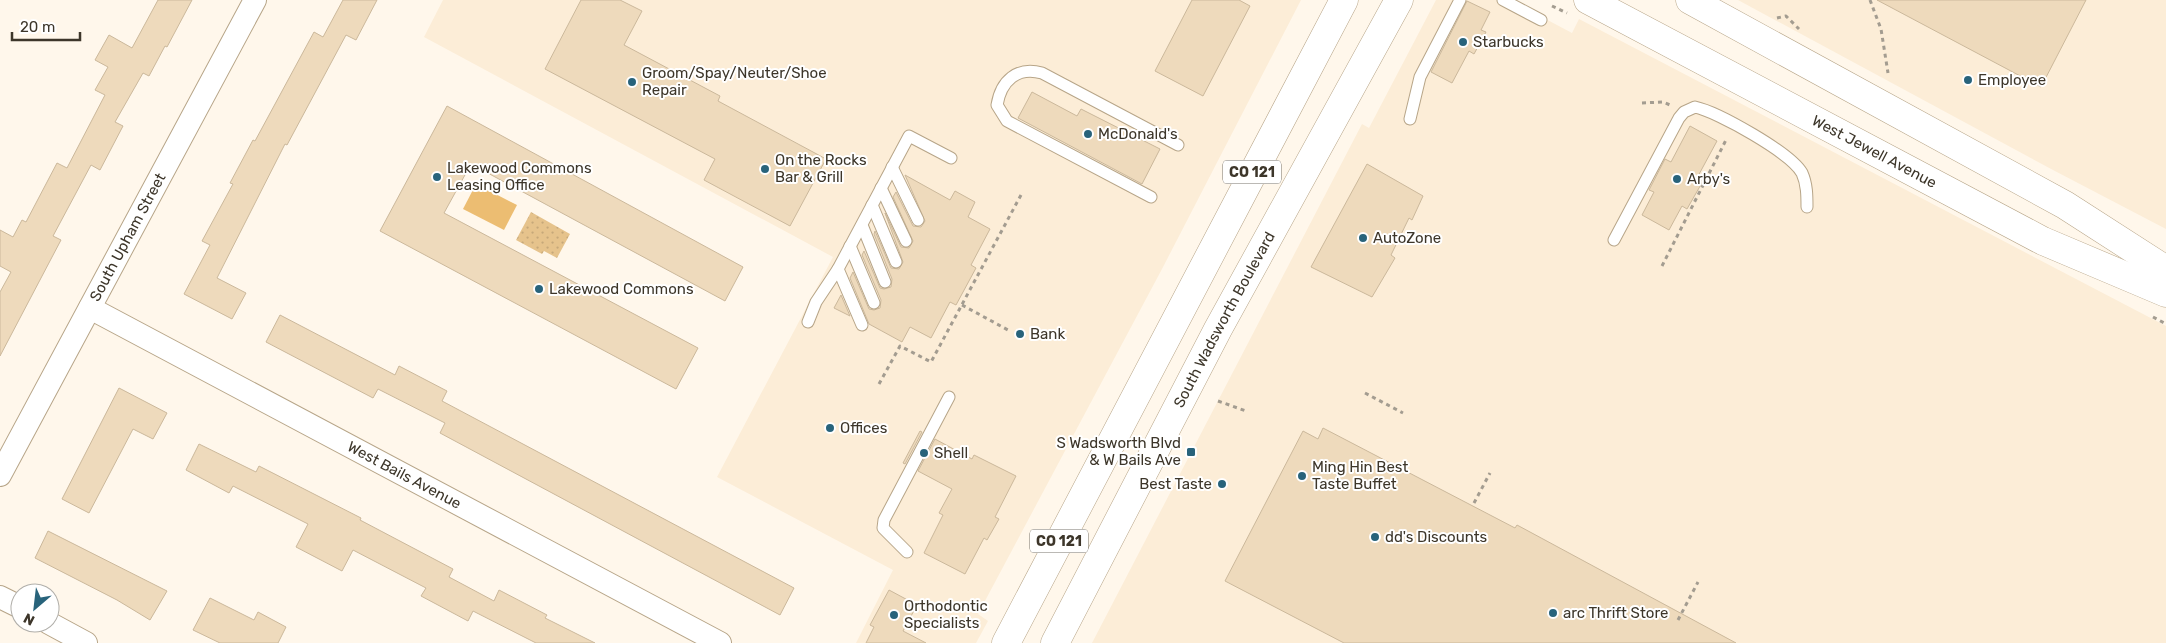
<svg xmlns="http://www.w3.org/2000/svg" width="2166" height="643" font-family="Rubik,sans-serif">
	<style>
		.built { fill: #fcedd7 }
		.park { fill: url(#park-dots) }
		.water { fill: #ecbd72 }
		.building { fill: #eedabc; stroke: #cbb89b }
		.lines { fill: none; stroke-linecap: round; stroke-linejoin: round }
		.lane-casing { stroke: #b7a588; stroke-width: 13 }
		.street-casing { stroke: #b7a588; stroke-width: 24 }
		.secondary-casing { stroke: #b7a588; stroke-width: 29 }
		.primary-casing { stroke: #b7a588; stroke-width: 29 }
		.path { stroke: #a39c90; stroke-width: 3; stroke-dasharray: 4 4; stroke-linecap: butt }
		.lane { stroke: #fff; stroke-width: 11 }
		.street { stroke: #fff; stroke-width: 22 }
		.secondary { stroke: #fff; stroke-width: 28 }
		.primary { stroke: #fff; stroke-width: 28 }
		.poi-dot { fill: #28637b; stroke: #fff; stroke-width: 2 }
		.labels { text-anchor: middle; stroke-width: 4; stroke-linejoin: round; paint-order: stroke }
		.shield { fill: #fff; stroke: #77726a; stroke-width: 1 }
		.shield-label { font-size: 14px; font-weight: bold; fill: #3d362a }
		.poi-label { font-size: 15px; fill: #3d362a; stroke: #fff; text-anchor: start }
		.street-label { font-size: 15px; fill: #3d362a; stroke: #fff }
	</style>
	<defs>
		<pattern id="park-dots" width="8" height="8" patternUnits="userSpaceOnUse" patternTransform="scale(1.25)"><rect width="8" height="8" fill="#e6c38c"/><path d="M2 2h.1M6 6h.1" fill="none" stroke="#c6a879" stroke-width="1.8" stroke-linecap="round"/></pattern>
	</defs>
	<rect width="100%" height="100%" fill="#fff7eb"/>
	<g class="built">
		<polygon points="443,0 1301,0 1162,269 978,614 988,621 976,643 856,643 893,570 717,477 833,257 424,37"/>
		<polygon points="1436,0 1510,0 1572,33 1579,19 2166,326 2166,643 1092,643 1362,124 1369,128"/>
		<polygon points="1738,0 2166,0 2166,229 2053,170"/>
	</g>
	<polygon class="park" points="531,212 570,234 557,258 544,251 542,254 516,240"/>
	<polygon class="water" points="476,184 517,205 504,230 463,209"/>
	<g class="building">
		<polygon points="158,0 192,0 167,47 165,46 149,76 143,73 115,122 123,126 100,170 91,165 53,236 61,240 0,356 0,292 11,272 0,266 0,230 13,237 22,220 26,222 57,163 67,168 105,95 95,90 108,67 95,60 109,35 132,48"/>
		<polygon points="343,0 377,0 356,40 346,35 287,145 285,144 217,278 246,293 232,319 184,294 210,245 202,241 233,184 230,183 253,140 255,141 314,32 323,37"/>
		<polygon points="581,0 620,0 642,11 624,45 720,96 718,101 826,159 790,226 704,180 715,159 545,69"/>
		<polygon points="1192,0 1239,0 1250,6 1203,96 1155,71"/>
		<polygon points="1877,0 2086,0 2041,87"/>
		<polygon points="1467,1 1490,12 1481,30 1486,32 1474,54 1469,51 1452,83 1431,72"/>
		<polygon points="1032,92 1077,116 1081,109 1160,149 1142,184 1018,118"/>
		<polygon points="447,106 743,267 725,301 471,164 444,213 698,348 676,389 380,231"/>
		<polygon points="1690,126 1717,141 1697,178 1703,181 1687,209 1682,206 1669,230 1642,215 1654,192 1649,190 1665,159 1671,162"/>
		<polygon points="1367,164 1423,196 1412,220 1409,218 1391,255 1395,258 1372,297 1311,267"/>
		<polygon points="905,175 950,200 955,191 975,202 968,217 990,229 971,265 976,268 956,305 950,302 931,338 910,327 902,342 869,324 850,278 853,272 869,309 874,310 880,308 881,300 862,255 864,251 880,288 884,289 891,287 892,279 874,234 875,231 891,268 899,269 903,262 885,213 901,247 909,248 913,241 893,197 896,192 913,226 921,227 925,221"/>
		<polygon points="841,295 850,316 834,308"/>
		<polygon points="280,315 395,375 399,366 447,391 442,401 794,588 780,615 440,433 445,423 378,389 373,398 266,342"/>
		<polygon points="119,388 167,413 153,439 133,429 89,513 62,499"/>
		<polygon points="1323,428 1515,528 1517,525 1736,643 1344,643 1225,581 1303,431 1318,439"/>
		<polygon points="920,431 922,432 905,464 903,463"/>
		<polygon points="935,439 972,459 974,455 1016,476 995,517 999,519 987,540 984,538 965,574 924,553 943,515 939,513 952,489 918,471"/>
		<polygon points="199,444 256,472 259,466 361,518 360,520 453,569 449,577 494,601 499,590 547,615 545,618 595,643 536,643 473,611 468,621 421,596 426,588 353,550 342,571 296,547 308,524 233,486 229,493 186,470"/>
		<polygon points="48,531 167,591 150,620 117,600 35,558"/>
		<polygon points="889,590 917,605 903,631 926,643 866,643 874,627 870,625"/>
		<polygon points="210,598 254,620 258,612 286,627 278,643 220,643 193,630"/>
	</g>
	<g class="lines">
		<g class="lane-casing">
			<g id="lane">
				<polyline points="1503,0 1541,20"/>
				<polyline points="1410,119 1420,77 1460,0"/>
				<polyline points="892,167 918,220"/>
				<polyline points="881,188 906,241"/>
				<path d="M 1151,197 L 1007,121 L 997,105 C 1001,81 1017,66 1042,73 L 1178,145"/>
				<polyline points="872,205 896,262"/>
				<polyline points="862,225 885,282"/>
				<path d="M 1614,240 L 1679,118 L 1684,112 L 1695,107 C 1718,112 1791,153 1802,173 C 1807,184 1807,196 1807,207"/>
				<polyline points="850,246 874,303"/>
				<polyline points="838,269 862,325"/>
				<polyline points="808,322 816,302 838,269 909,136 951,158"/>
				<polyline points="907,552 883,528 884,520 949,397"/>
			</g>
		</g>
		<g class="street-casing">
			<g id="street">
				<path id="s1" d="M 90,308 L 720,643"/>
				<path id="s2" d="M 0,475 L 255,0"/>
				<polyline points="0,597 20,607"/>
				<polyline points="49,623 86,643"/>
			</g>
		</g>
		<g class="secondary-casing">
			<g id="secondary">
				<path id="s3" d="M 1588,0 L 2043,241 L 2166,293"/>
				<polyline points="1690,0 2065,205 2166,270"/>
			</g>
		</g>
		<g class="primary-casing">
			<g id="primary">
				<polyline points="1006,643 1344,0"/>
				<path id="s4" d="M 1055,643 L 1218,329 L 1399,0"/>
			</g>
		</g>
		<g class="path">
			<polyline points="1870,0 1881,29 1888,73"/>
			<polyline points="1552,6 1567,13"/>
			<polyline points="1777,18 1786,16 1799,29"/>
			<polyline points="1642,103 1663,102 1670,105"/>
			<polyline points="1662,266 1727,138"/>
			<polyline points="962,305 1008,330"/>
			<polyline points="2153,317 2166,324"/>
			<polyline points="879,384 900,346 931,362 1021,195"/>
			<polyline points="1365,393 1403,413"/>
			<polyline points="1218,401 1246,411"/>
			<polyline points="1474,503 1490,473"/>
			<polyline points="1678,620 1698,582"/>
		</g>
		<use href="#lane" class="lane"/>
		<use href="#street" class="street"/>
		<use href="#secondary" class="secondary"/>
		<use href="#primary" class="primary"/>
	</g>
	<g class="poi-dot">
		<circle cx="1463" cy="42" r="5"/>
		<circle cx="1968" cy="80" r="5"/>
		<circle cx="632" cy="82" r="5"/>
		<circle cx="1088" cy="134" r="5"/>
		<circle cx="765" cy="169" r="5"/>
		<circle cx="437" cy="177" r="5"/>
		<circle cx="1677" cy="179" r="5"/>
		<circle cx="1363" cy="238" r="5"/>
		<circle cx="539" cy="289" r="5"/>
		<circle cx="1020" cy="334" r="5"/>
		<circle cx="830" cy="428" r="5"/>
		<rect x="1186" y="447" width="10" height="10" rx="2.5"/>
		<circle cx="924" cy="453" r="5"/>
		<circle cx="1302" cy="476" r="5"/>
		<circle cx="1222" cy="484" r="5"/>
		<circle cx="1375" cy="537" r="5"/>
		<circle cx="1553" cy="613" r="5"/>
		<circle cx="894" cy="615" r="5"/>
	</g>
	<g class="labels">
		<g class="shield">
			<rect x="1223" y="160.5" width="58" height="23" rx="4"/>
			<rect x="1030" y="529.5" width="58" height="23" rx="4"/>
		</g>
		<g class="shield-label">
			<text x="1252" y="177">CO 121</text>
			<text x="1059" y="546">CO 121</text>
		</g>
		<g class="poi-label">
			<text x="1473" y="47">Starbucks</text>
			<text x="642" y="78">Groom/Spay/Neuter/Shoe<tspan x="642" dy="17">Repair</tspan></text>
			<text x="1978" y="85">Employee</text>
			<text x="1098" y="139">McDonald's</text>
			<text x="775" y="165">On the Rocks<tspan x="775" dy="17">Bar &amp; Grill</tspan></text>
			<text x="447" y="173">Lakewood Commons<tspan x="447" dy="17">Leasing Office</tspan></text>
			<text x="1687" y="184">Arby's</text>
			<text x="1373" y="243">AutoZone</text>
			<text x="549" y="294">Lakewood Commons</text>
			<text x="1030" y="339">Bank</text>
			<text x="840" y="433">Offices</text>
			<text x="1181" y="448" text-anchor="end">S Wadsworth Blvd<tspan x="1181" dy="17">&amp; W Bails Ave</tspan></text>
			<text x="934" y="458">Shell</text>
			<text x="1312" y="472">Ming Hin Best<tspan x="1312" dy="17">Taste Buffet</tspan></text>
			<text x="1212" y="489" text-anchor="end">Best Taste</text>
			<text x="1385" y="542">dd's Discounts</text>
			<text x="904" y="611">Orthodontic<tspan x="904" dy="17">Specialists</tspan></text>
			<text x="1563" y="618">arc Thrift Store</text>
		</g>
		<g class="street-label">
			<text dy="5" stroke="none"><textPath href="#s3" startOffset="324">West Jewell Avenue</textPath></text>
			<text dy="5" stroke="none"><textPath href="#s2" startOffset="270">South Upham Street</textPath></text>
			<text dy="5" stroke="none"><textPath href="#s4" startOffset="365">South Wadsworth Boulevard</textPath></text>
			<text dy="5" stroke="none"><textPath href="#s1" startOffset="356">West Bails Avenue</textPath></text>
		</g>
	</g>
	<g transform="translate(35 608) rotate(208)"><circle r="24" fill="#ffffff" stroke="#b1afaa"/>
	<path d="M0-4L9 19L0 12L-9 19Z" fill="#28637b"/>
	<text y="-8" font-size="14" font-weight="bold" text-anchor="middle" fill="#3d362a">N</text>
	</g>
	<path d="M12 32v8h68v-8" fill="none" stroke="#3d362a" stroke-width="2.5"/>
	<text x="20" y="32" font-size="15" fill="#3d362a" stroke="#ffffff" stroke-width="4" paint-order="stroke">20 m</text>
</svg>
